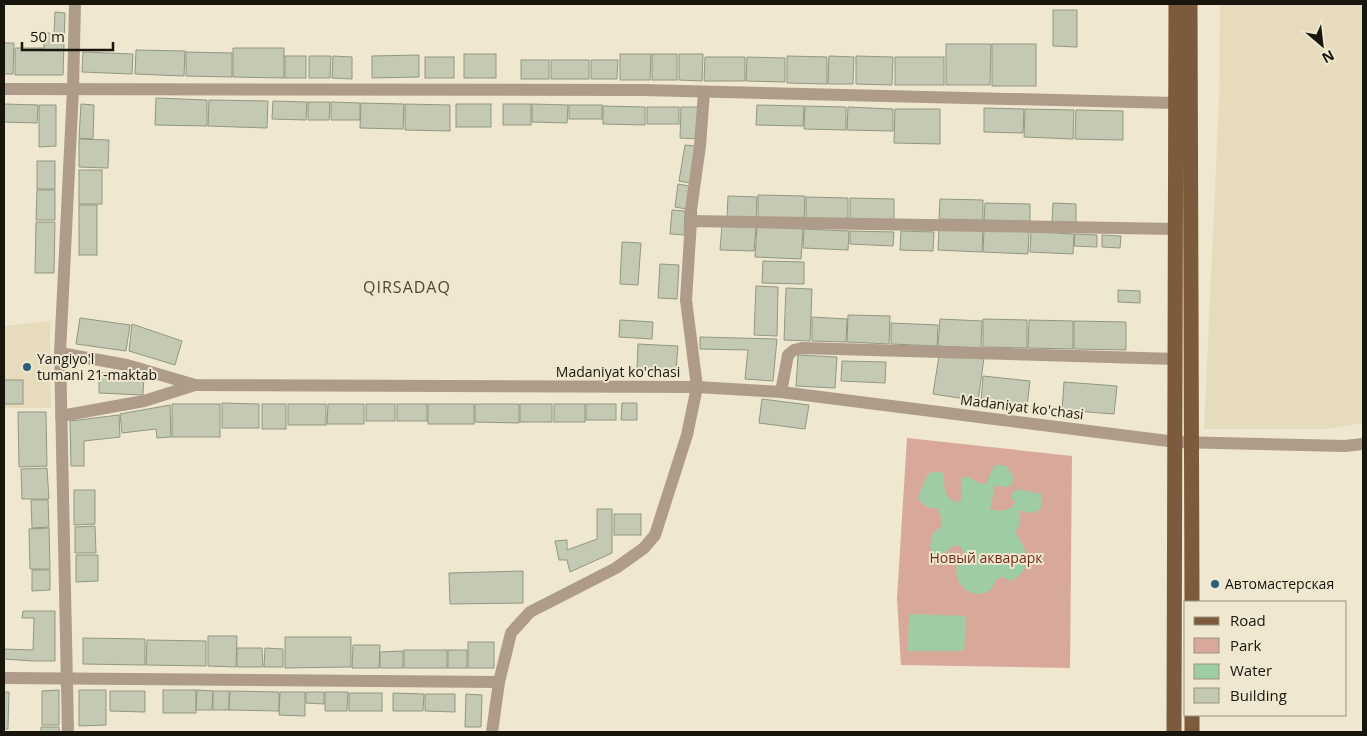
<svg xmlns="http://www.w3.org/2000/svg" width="1367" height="736" font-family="'Open Sans',sans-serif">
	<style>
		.built { fill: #e6dcbd }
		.green { fill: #d8a89b }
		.water { fill: #9ecca5 }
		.building { fill: #c3c9b2; stroke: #919781 }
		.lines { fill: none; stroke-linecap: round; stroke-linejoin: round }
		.minor { stroke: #ae9b8a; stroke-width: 12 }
		.major { stroke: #7c5b3d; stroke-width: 15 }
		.poi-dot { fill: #2a5e7a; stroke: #efe7cf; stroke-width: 2 }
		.labels { text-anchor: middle; stroke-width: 4; stroke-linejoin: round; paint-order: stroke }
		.poi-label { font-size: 14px; fill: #18150d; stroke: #efe7cf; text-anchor: start }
		.street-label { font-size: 14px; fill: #18150d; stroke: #efe7cf }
		.park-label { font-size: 14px; fill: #712b1b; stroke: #efe7cf }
		.quarter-label { font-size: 16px; letter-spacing: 1px; fill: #4f4834; stroke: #efe7cf }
	</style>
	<rect width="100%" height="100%" fill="#efe7cf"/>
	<g class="built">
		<polygon points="1220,4 1363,4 1363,423 1327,429 1204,429 1219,102"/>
		<polygon points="50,321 51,408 4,408 4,326"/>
	</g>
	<polygon class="green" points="907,438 1072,456 1070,668 901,665 897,599"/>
	<g class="water">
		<path d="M 998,465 L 1007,466 L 1014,478 L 1011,486 L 1004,487 L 995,485 L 990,509 L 1000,511 L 1013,507 L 1015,501 L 1012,499 C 1011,493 1014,492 1018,489 L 1042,494 L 1041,508 C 1032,515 1028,513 1018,510 C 1021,519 1021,525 1015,532 C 1027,550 1035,568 1011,581 L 1002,577 C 992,580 996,586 989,591 C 978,598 962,591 958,580 C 956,576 957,571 956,567 L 964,557 L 962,548 L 955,545 L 940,556 L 934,556 L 930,546 L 933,533 L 941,527 L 941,516 L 937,508 L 928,508 L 918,499 C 919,492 921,489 924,483 C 929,470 931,471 944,473 C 944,486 943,498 957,502 L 962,499 L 961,478 L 967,476 L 980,484 L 986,483 L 994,466 Z"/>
		<polygon points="909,614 966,616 964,651 908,651"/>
	</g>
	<g class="building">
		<polygon points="1053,10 1077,10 1077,47 1053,46"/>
		<polygon points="55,12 65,13 63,75 15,75 15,48 44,48 44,33 54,33"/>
		<polygon points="4,43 14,43 13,74 4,74"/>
		<polygon points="946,44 991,44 990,85 946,85"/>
		<rect x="992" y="44" width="44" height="42"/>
		<polygon points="233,48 284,48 284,78 233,77"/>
		<polygon points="136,50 185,51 184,76 135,74"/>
		<polygon points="83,52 133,54 132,74 82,72"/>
		<polygon points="186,52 232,53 232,77 186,76"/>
		<rect x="464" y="54" width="32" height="24"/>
		<polygon points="620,54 651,54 650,80 620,80"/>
		<rect x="652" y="54" width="25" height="26"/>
		<polygon points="679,54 703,54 702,81 679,80"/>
		<polygon points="419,55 419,77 372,78 372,56"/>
		<rect x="285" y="56" width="21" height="22"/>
		<polygon points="309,56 331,56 330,78 309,78"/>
		<polygon points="333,56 352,57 352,79 332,78"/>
		<polygon points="787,56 827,57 827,84 787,83"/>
		<polygon points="829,56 854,57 853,84 828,84"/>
		<polygon points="856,56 893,57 892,85 856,84"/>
		<rect x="425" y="57" width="29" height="21"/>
		<polygon points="705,57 745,57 745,81 704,81"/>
		<polygon points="747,57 785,58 785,82 746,81"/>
		<rect x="895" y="57" width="49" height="28"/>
		<rect x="521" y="60" width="28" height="19"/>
		<rect x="551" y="60" width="38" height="19"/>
		<polygon points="591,60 618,60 617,79 591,79"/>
		<polygon points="156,98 207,100 207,126 155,125"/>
		<polygon points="209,100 268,101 267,128 208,126"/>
		<polygon points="273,101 307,102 306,120 272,119"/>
		<polygon points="308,102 330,102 329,120 308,120"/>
		<polygon points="331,102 360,103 360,120 331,120"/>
		<polygon points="361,103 404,104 403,129 360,128"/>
		<polygon points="4,104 38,105 37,123 4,122"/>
		<polygon points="81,104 94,105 93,139 79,138"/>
		<polygon points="405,104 450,105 450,131 405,130"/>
		<rect x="456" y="104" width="35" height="23"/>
		<rect x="503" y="104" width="28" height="21"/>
		<polygon points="532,104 568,105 567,123 532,122"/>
		<polygon points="39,105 56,105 56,146 39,147"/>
		<rect x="569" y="105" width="33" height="14"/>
		<polygon points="757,105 804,106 803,126 756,125"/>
		<polygon points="603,106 645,107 645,125 603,124"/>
		<polygon points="805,106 846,107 846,130 804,129"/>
		<rect x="647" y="107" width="32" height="17"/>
		<polygon points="681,107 699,107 699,139 680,138"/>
		<polygon points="848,107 893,109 893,131 847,130"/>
		<polygon points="984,108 1024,109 1023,133 984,132"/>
		<polygon points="895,109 940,109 940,144 894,143"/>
		<polygon points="1025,109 1074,110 1073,139 1024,137"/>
		<polygon points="1076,110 1123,111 1123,140 1075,139"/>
		<polygon points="79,139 109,140 108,168 79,167"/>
		<polygon points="685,145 696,146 690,183 679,181"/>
		<rect x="37" y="161" width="18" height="28"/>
		<rect x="79" y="170" width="23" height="34"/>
		<polygon points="678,184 689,186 686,209 675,207"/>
		<polygon points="37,190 55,190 55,220 36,220"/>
		<polygon points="758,195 805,196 804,220 758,219"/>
		<polygon points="728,196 757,197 756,219 727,217"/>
		<polygon points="806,197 848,198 848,220 806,219"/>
		<polygon points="850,198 894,199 894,221 850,220"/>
		<polygon points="940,199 983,200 983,220 939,219"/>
		<polygon points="985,203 1030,204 1030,221 984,220"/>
		<polygon points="1053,203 1076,204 1076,222 1052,222"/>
		<rect x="79" y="205" width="18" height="50"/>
		<polygon points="672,210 685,211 684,235 670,234"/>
		<polygon points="36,222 55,222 54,273 35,273"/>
		<polygon points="722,225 756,227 754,251 720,250"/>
		<polygon points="757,227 803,229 801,259 755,257"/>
		<polygon points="939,228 983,230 982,252 938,250"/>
		<polygon points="804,229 849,231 848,250 803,248"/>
		<polygon points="984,230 1029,232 1028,254 983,252"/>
		<polygon points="850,231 894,232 893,246 850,244"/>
		<polygon points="901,231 934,232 933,251 900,250"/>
		<polygon points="1031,232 1074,234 1073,254 1030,252"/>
		<polygon points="1075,234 1097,235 1097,247 1074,246"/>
		<polygon points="1102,235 1121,236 1120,248 1102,247"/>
		<polygon points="622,242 641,243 638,285 620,284"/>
		<polygon points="763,261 804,262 804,284 762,283"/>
		<polygon points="660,264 679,265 677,299 658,298"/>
		<polygon points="756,286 778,287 777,336 754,335"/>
		<polygon points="786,288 812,289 810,341 784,340"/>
		<polygon points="1118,290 1140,291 1140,303 1118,302"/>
		<polygon points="848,315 890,316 889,344 847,342"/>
		<polygon points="812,317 847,319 846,342 812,341"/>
		<polygon points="80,318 130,325 126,351 76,344"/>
		<polygon points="940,319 982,321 981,348 938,346"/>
		<polygon points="983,319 1027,320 1027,348 983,347"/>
		<polygon points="620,320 653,322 652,339 619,337"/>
		<polygon points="1029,320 1073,321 1073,349 1028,348"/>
		<polygon points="1074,321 1126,322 1126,350 1074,349"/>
		<polygon points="891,323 938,325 937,346 891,344"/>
		<polygon points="132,324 182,341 175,365 129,351"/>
		<polygon points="700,337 777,339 773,381 745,379 748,350 700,349"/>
		<polygon points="638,344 678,346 676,371 637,369"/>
		<polygon points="798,355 837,357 835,388 796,386"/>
		<polygon points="939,356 984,358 978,401 933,394"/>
		<polygon points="842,361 886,362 885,383 841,381"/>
		<polygon points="99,373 144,374 143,395 99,393"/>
		<polygon points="983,376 1030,381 1027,406 981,402"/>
		<rect x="4" y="380" width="19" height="24"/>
		<polygon points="1064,382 1117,386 1114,414 1062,410"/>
		<polygon points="762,399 809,405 805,429 759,423"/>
		<polygon points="222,403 259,404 259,428 222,428"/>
		<polygon points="622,403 637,403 637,420 621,420"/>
		<rect x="172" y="404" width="48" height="33"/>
		<rect x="262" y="404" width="24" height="25"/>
		<rect x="288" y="404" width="38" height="21"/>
		<polygon points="328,404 364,404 364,424 327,424"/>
		<rect x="366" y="404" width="29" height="17"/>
		<rect x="397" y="404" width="30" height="17"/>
		<rect x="428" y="404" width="46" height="20"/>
		<polygon points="475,404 519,404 519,423 475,422"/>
		<rect x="520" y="404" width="32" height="18"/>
		<rect x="554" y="404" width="31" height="18"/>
		<rect x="586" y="404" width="30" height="16"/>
		<polygon points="170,405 171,437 157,438 156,429 122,433 120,414"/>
		<polygon points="18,412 46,412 47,466 19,467"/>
		<polygon points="119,415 120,437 84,441 84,466 71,466 70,421"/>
		<polygon points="47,468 49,499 22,499 21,469"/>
		<polygon points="74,490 95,490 95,524 74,525"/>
		<polygon points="31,500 48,500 49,527 32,528"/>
		<polygon points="597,509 612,509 612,553 570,572 567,560 559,560 555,541 567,540 567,550 597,539"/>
		<rect x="614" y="514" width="27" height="21"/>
		<polygon points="95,526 96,553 75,553 75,527"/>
		<polygon points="49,528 50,569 30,569 29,529"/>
		<polygon points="76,555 98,555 98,581 76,582"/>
		<polygon points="32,570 50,570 50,590 32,591"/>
		<polygon points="523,571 523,603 450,604 449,573"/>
		<polygon points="23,611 55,611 55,661 33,661 4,659 4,649 33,650 34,618 22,618"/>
		<polygon points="208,636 237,636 236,667 208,666"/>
		<polygon points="285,637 351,637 351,667 285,668"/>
		<polygon points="83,638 145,639 145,665 83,664"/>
		<polygon points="147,640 206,641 206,666 146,665"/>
		<rect x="468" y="642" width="26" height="26"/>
		<polygon points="353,645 380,645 379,668 352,668"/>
		<polygon points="237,648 262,648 263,667 237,667"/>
		<polygon points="265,648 283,649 283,667 264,667"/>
		<rect x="404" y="650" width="43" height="18"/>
		<rect x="448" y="650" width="19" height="18"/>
		<polygon points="403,651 403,668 380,668 380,652"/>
		<polygon points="59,690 59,725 42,725 42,691"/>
		<polygon points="79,690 106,690 106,725 79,726"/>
		<rect x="163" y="690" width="33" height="23"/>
		<polygon points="197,690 213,691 212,710 196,710"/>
		<polygon points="110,691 145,691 145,712 110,711"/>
		<rect x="213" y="691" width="16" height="19"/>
		<polygon points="230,691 279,692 279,711 229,710"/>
		<polygon points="4,692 9,692 8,729 4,729"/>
		<polygon points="280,692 305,692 305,716 279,715"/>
		<polygon points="306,692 324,692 324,704 306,703"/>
		<polygon points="325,692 348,692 347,711 325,711"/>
		<rect x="349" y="693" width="33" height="18"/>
		<polygon points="393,693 424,694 423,711 393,711"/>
		<polygon points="425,694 455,694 455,712 425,711"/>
		<polygon points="466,694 482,695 481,727 465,727"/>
		<rect x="41" y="727" width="18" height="5"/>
	</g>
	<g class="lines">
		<g class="minor">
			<polyline points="4,89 643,90 1175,103"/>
			<polyline points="691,221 691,210 700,146 704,92"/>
			<polyline points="60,353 127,365 195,385 697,387 781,392 1176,442 1345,446 1363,444"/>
			<polyline points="781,392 788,355 794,350 802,348 1175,359"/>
			<polyline points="61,416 144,401 195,385"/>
			<polyline points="4,678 499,682"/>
			<polyline points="68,732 60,353 73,89 75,4"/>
			<polyline points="492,732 499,682 511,633 530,612 616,568 644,548 655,535 687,435 697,387 686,300 691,221 1175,229"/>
		</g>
		<g class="major">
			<polyline points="1190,4 1192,602"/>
			<polyline points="1192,715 1192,732"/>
			<polyline points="1174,732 1176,4"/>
		</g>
	</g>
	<g class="poi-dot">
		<circle cx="27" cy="367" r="5"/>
		<circle cx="1215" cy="584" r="5"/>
	</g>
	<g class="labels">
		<g class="poi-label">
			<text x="37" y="364">Yangiyo'l<tspan x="37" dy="16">tumani 21-maktab</tspan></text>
			<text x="1225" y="589">Автомастерская</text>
		</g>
		<g class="street-label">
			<text x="618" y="377">Madaniyat ko'chasi</text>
			<text transform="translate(1022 407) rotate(7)" y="5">Madaniyat ko'chasi</text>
		</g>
		<g class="park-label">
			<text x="986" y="563">Новый акварарк</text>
		</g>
		<g class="quarter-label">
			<text x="407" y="293">QIRSADAQ</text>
		</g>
	</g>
	<rect width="1367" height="736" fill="none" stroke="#18150d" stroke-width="10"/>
	<rect x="1184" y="601" width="162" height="115" fill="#efe7cf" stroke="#999381"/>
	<rect x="1194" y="617" width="25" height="8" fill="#7c5b3d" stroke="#999381"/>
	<text x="1230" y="626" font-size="15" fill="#18150d">Road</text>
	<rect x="1194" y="638" width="25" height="15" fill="#d8a89b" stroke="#999381"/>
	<text x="1230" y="651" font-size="15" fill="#18150d">Park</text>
	<rect x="1194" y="664" width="25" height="15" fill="#9ecca5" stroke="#999381"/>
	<text x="1230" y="676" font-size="15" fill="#18150d">Water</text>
	<rect x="1194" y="688" width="25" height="15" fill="#c3c9b2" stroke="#999381"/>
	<text x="1230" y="701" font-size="15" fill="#18150d">Building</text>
	<g transform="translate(1322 45) rotate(152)" stroke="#efe7cf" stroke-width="4" paint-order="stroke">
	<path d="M0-4L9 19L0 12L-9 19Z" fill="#18150d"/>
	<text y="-8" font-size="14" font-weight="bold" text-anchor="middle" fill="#18150d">N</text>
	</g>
	<path d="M22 42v8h91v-8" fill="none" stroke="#18150d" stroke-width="2.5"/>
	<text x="30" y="42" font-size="15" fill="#18150d" stroke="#efe7cf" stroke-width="4" paint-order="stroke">50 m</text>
</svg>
